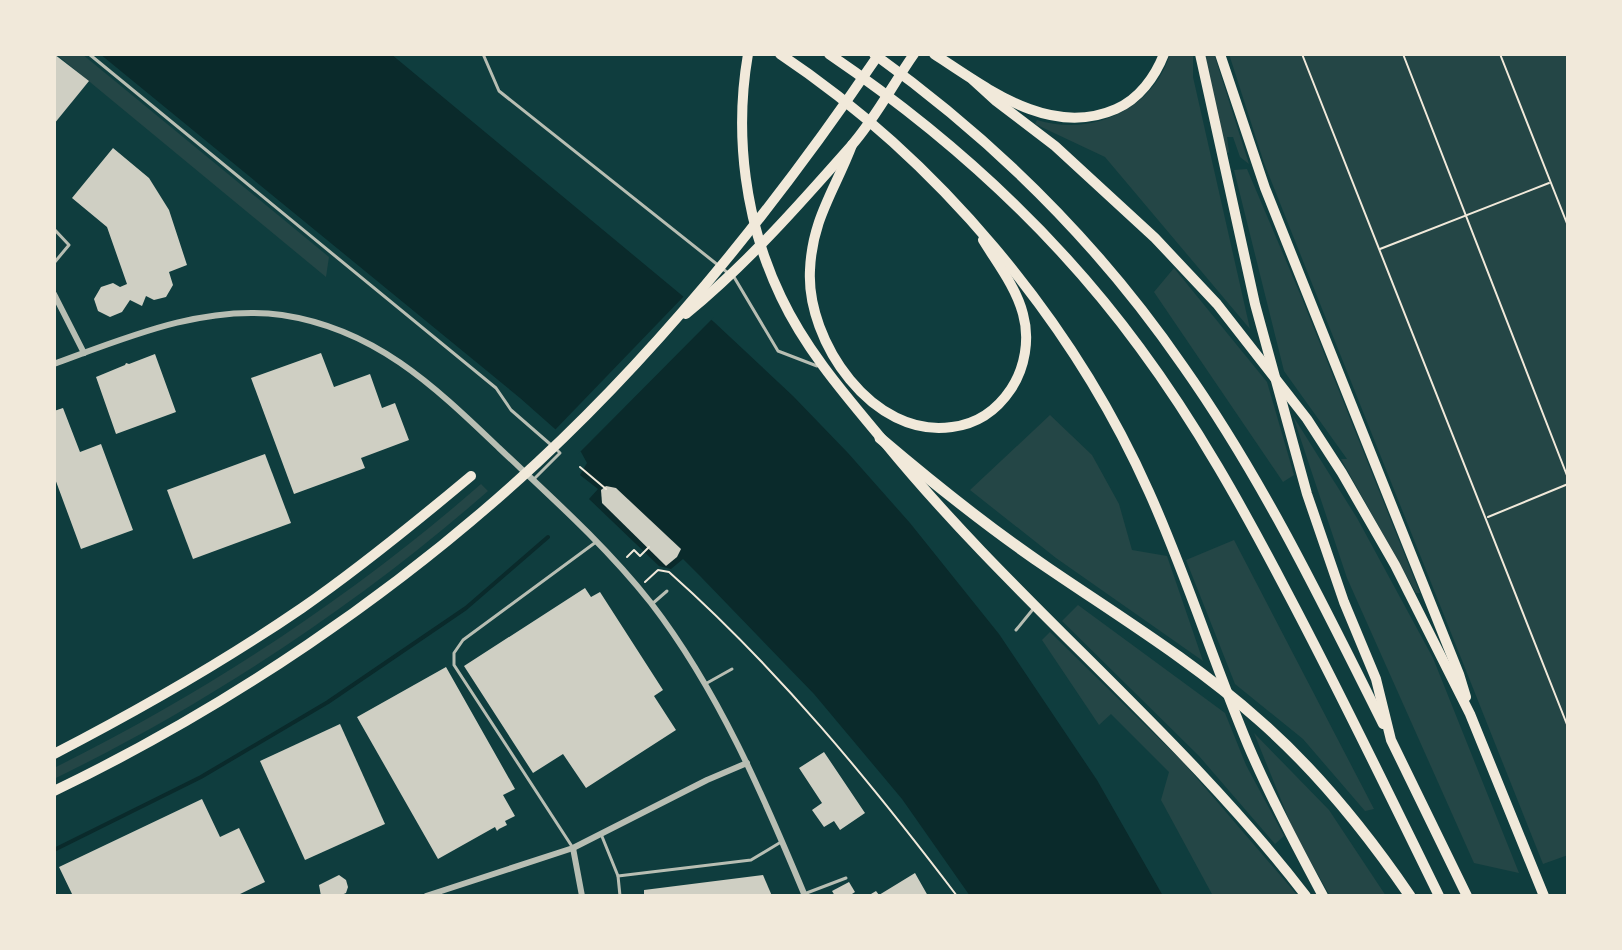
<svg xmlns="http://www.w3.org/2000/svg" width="1622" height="950" font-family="'Work Sans',sans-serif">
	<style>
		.green { fill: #244646 }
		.water { fill: #0a2a2b }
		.pier { fill: #0f3d3e }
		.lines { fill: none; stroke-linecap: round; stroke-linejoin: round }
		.stream { stroke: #0a2a2b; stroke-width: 4 }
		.building { fill: #cfcfc3 }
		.path { stroke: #f1e9da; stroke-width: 2 }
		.service { stroke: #b8beb3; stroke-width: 3 }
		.minor { stroke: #b8beb3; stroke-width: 6 }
		.trunk { stroke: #f1e9da; stroke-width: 10 }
		.motorway { stroke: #f1e9da; stroke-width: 11 }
	</style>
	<rect width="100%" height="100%" fill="#0f3d3e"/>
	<g class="green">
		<polygon points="56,54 82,54 329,257 326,277"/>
		<path d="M 1170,54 L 1193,54 L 1193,77 L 1250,329 L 1105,157 L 1035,124 L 1037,120 C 1091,137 1153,110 1170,54 Z"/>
		<polygon points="1205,54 1214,54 1249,164 1240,157 1233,137 1227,137 1229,152 1225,155"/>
		<polygon points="1229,54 1568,54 1568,855 1543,864 1264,163"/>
		<polygon points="1247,169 1301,296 1420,593 1416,593 1341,459 1347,459 1284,371 1234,170"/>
		<polygon points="1174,268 1267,382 1294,475 1283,482 1154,292"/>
		<polygon points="1050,415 1092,455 1119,504 1132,550 1167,556 1203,661 1056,558 970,490"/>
		<polygon points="1293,416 1357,518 1433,658 1519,873 1474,863 1347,578"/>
		<path d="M 481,484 L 488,491 C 358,605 209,703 54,779 L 54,768 C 207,692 352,597 481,484 Z"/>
		<polygon points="1234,540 1374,809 1365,811 1303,739 1235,684 1186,560"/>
		<polygon points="1078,605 1225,713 1246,765 1284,836 1275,844 1199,756 1062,621"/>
		<polygon points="1050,632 1183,762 1298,896 1213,896 1161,800 1169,772 1111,714 1099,725 1042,640"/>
		<polygon points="1254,733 1329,810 1386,896 1330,896 1294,832"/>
	</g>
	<polygon class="water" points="100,54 391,54 714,322 793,396 848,453 910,523 999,634 1097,780 1163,896 970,896 902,799 814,694 701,577 683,559 671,569 659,566 589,499 598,489 580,475 587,463 581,452 520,398"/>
	<polygon class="pier" points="687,293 714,317 578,454 553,432"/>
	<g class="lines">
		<polyline class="stream" points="54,850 201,777 328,702 466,608 548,537"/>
	</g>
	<g class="building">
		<polygon points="54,54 89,81 54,124"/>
		<polygon points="113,148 149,178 169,210 187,265 169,272 173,285 166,297 154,300 146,296 142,306 130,300 122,312 110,317 98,311 94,299 101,287 113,283 120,287 127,284 107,227 72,198"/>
		<polygon points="321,353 334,387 370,374 382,408 395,403 409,440 361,458 365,468 294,494 251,378"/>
		<polygon points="155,354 176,412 116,434 96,377 125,365 126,363 129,364"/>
		<polygon points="63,408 80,452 101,444 133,530 81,549 54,476 54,411"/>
		<polygon points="265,454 291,523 193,559 167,490"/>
		<polygon points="606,486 616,488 681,549 677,557 666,566 602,503 601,490"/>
		<polygon points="585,588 591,597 600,592 663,690 654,696 676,730 586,788 563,754 533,773 464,666"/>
		<polygon points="446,667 515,789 503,795 515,816 505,821 507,825 499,829 497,831 495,827 438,859 357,717"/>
		<polygon points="340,724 385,824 305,860 260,761"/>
		<polygon points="824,752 865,813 840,830 834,821 824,827 812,810 822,803 799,768"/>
		<polygon points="202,799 220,837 239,828 265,882 236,896 73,896 59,867"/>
		<polygon points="915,873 928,896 873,896 871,894 876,891 879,895"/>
		<polygon points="339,875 346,880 348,887 346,893 339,896 321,896 319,885"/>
		<polygon points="763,875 772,896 644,896 644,890"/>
		<polygon points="849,882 855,892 849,896 835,896 832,891"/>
	</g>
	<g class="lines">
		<g class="path">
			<polyline points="1302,54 1568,727"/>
			<polyline points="1403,54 1568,478"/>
			<polyline points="1500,54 1568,226"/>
			<polyline points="1380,249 1549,183"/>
			<polyline points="580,467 606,489"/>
			<polyline points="1488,517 1568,484"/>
			<polyline points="627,557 634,550 640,556 649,547"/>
			<path d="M 645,582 L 658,570 L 669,572 C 778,669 869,780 957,896"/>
		</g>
		<g class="service">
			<polyline points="89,54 496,388 511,410 550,444"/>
			<polyline points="483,54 499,91 728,273"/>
			<polyline points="54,229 69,245 54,263"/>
			<polyline points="734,277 778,351 817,366"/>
			<polyline points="533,480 560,453 556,449"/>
			<polyline points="652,604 667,591"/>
			<polyline points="1016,630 1034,608"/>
			<polyline points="707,683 732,669"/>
			<polyline points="601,834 618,876 751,860 781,842"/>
			<polyline points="573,848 454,665 454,653 463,640 596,542"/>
			<polyline points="618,876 620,896"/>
			<polyline points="804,894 846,878"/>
		</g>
		<g class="minor">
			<polyline points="54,294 84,353"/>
			<path d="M 54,364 C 125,338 204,304 282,315 C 375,329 433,385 499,448 C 551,497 606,546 651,603 C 718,690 763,795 805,896"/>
			<polyline points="573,848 582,896"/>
			<polyline points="426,896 573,848 707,780 747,763"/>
		</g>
		<g class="trunk">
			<path d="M 748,54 C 734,135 745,222 781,297 C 807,352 847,397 886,444 C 1016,603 1180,732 1306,896"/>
			<path d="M 780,54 C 937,159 1072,319 1149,492 C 1186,574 1213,661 1248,745 C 1270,797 1296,846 1323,896"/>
			<path d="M 829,54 C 948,135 1055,232 1140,348 C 1197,425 1243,508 1287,592 C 1340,692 1389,794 1439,896"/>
			<path d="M 874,54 C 994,140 1099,244 1183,366 C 1262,478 1322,602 1383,724"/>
			<path d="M 934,54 C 988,89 1050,138 1116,109 C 1139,99 1155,77 1164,54"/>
			<polyline points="1200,54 1255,304 1307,494 1344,602 1376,679 1391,740 1467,896"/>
			<polyline points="1220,54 1265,188 1459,674 1466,697"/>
			<polyline points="973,80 996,101 1055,146 1155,238 1217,304 1307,419 1342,473 1395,565 1470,714 1544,896"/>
			<path d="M 852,145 C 835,190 812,219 810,270 C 806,341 873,439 952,427 C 977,424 997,410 1011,389 C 1025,368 1030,339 1023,314 C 1016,287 997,263 983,240"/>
			<path d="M 686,314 C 747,264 799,205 851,146 C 875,119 893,84 914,54"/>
			<path d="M 54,754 C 139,710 223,662 302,608 C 361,567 416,522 471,476"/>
			<path d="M 54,791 C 227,708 397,593 538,462 C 668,341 780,200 879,54"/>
		</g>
		<path class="motorway" d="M 880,438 C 934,484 989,528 1048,568 C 1120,617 1195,663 1260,721 C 1317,771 1367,833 1410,896"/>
	</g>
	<rect width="1622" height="950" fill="none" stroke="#f1e9da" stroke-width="112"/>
</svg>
